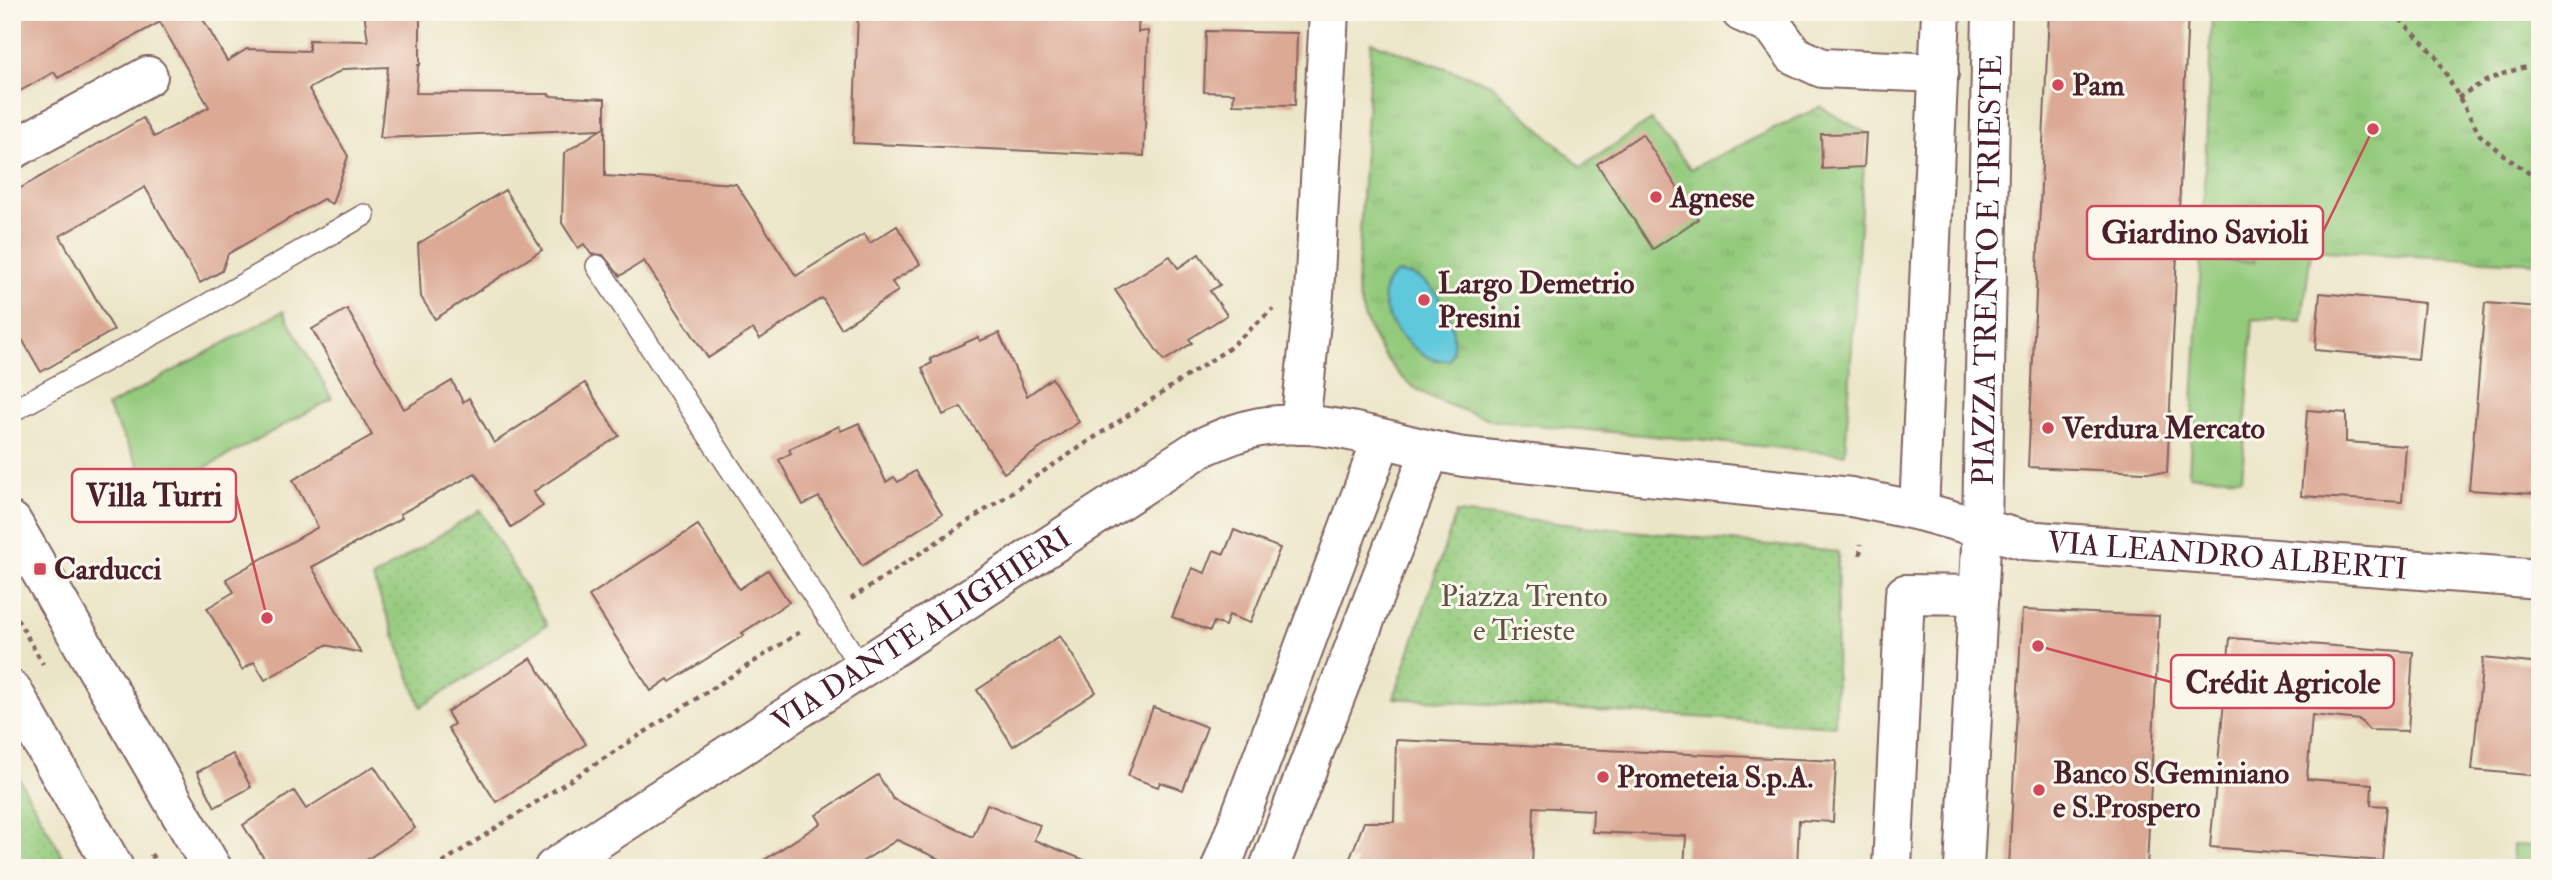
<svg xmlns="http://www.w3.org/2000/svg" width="2552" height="880" font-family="'IM FELL Double Pica',serif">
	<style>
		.grass { fill: #93ca7c; stroke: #6e7454; stroke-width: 2 }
		.park { fill: url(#park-tufts); stroke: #6e7454; stroke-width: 2; fill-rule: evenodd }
		.garden { fill: url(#garden-dots); stroke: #6e7454; stroke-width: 2 }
		.water { fill: #5fc8db; stroke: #547483; stroke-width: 2 }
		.building { fill: #dba994 }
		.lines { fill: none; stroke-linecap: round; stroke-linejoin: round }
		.lane-casing { stroke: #826462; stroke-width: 24 }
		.street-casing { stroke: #826462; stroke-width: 42 }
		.secondary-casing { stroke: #826462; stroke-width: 42 }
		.primary-casing { stroke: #826462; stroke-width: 42 }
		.path { stroke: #826462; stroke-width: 4.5; stroke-dasharray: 5 5; stroke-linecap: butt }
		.lane { stroke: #fff; stroke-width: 21 }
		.street { stroke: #fff; stroke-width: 38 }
		.secondary { stroke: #fff; stroke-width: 38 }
		.primary { stroke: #fff; stroke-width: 38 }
		.poi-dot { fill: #d1495b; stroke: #fbf7ec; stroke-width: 2.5 }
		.labels { text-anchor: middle; stroke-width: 6; stroke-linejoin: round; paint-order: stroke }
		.poi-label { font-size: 30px; font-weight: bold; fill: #4a1f2b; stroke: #fbf7ec; text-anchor: start }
		.street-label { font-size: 30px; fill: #4a1f2b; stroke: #fbf7ec }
		.park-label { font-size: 30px; fill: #605243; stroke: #fbf7ec }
		.leader { fill: none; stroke: #d1495b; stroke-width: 2.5 }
		.callout-dot { fill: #d1495b; stroke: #fbf7ec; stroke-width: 2.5 }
		.callout { fill: #fbf7ec; stroke: #d1495b; stroke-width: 2.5 }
		.callout-label { font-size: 32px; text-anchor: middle; font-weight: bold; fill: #4a1f2b }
	</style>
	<defs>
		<pattern id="park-tufts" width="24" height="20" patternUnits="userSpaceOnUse" patternTransform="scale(1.75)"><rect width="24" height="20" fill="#93ca7c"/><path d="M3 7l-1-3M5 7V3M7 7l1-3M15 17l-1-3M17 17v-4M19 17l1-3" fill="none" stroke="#80ad6b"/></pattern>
		<pattern id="garden-dots" width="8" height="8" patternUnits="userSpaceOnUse" patternTransform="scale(1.75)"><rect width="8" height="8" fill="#93ca7c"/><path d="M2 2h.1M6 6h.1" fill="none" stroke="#80ad6b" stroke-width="1.8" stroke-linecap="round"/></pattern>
	</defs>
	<rect width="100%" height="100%" fill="#fbf7ec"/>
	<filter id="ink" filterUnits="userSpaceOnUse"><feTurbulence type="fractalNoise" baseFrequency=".0143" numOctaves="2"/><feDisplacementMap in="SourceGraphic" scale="14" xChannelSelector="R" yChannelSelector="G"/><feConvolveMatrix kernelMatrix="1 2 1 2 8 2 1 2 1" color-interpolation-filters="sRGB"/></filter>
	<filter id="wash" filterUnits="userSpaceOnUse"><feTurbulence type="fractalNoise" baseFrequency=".00686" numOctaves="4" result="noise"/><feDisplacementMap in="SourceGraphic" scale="28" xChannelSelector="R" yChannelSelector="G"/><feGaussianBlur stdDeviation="1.57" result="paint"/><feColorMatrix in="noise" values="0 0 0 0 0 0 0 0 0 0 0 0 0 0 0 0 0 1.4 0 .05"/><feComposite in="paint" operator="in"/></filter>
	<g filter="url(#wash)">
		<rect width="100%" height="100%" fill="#ebe5c7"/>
		<g class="grass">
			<polygon points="2255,247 2311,250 2302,321 2253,319 2242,478 2189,475 2201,260 2254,262"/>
			<polygon points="283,311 332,399 155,495 107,407"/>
			<polygon points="2513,845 2540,846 2540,868 2512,868"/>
		</g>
		<g class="park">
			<polygon points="2212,12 2540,12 2540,263 2255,247 2254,262 2201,260"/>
			<path d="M 1371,42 L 1491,84 L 1581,167 L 1651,120 L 1691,169 L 1820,107 L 1866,133 L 1845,454 L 1495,421 C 1470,412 1442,405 1420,391 C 1386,370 1362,325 1357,287 ZM 1432,290 C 1448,309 1454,327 1453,352 L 1425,355 L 1405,339 L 1388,316 Z"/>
		</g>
		<g class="garden">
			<polygon points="480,510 547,625 421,707 373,578"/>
			<polygon points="1456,513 1838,552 1835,726 1394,698"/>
			<polygon points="12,766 69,868 12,868"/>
		</g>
		<path class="water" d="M 1398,273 C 1403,274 1409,274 1414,276 C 1442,288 1463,332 1449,360 C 1444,360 1438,361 1433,359 C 1405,350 1360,294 1398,273 Z"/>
		<g id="blocks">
			<g class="building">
				<polygon points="19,12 199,12 227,61 247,49 309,51 309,40 368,41 364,12 420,12 420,65 418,65 416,93 549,94 549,96 605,99 605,176 736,184 796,276 864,234 870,243 897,226 920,264 892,282 898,291 841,328 822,298 760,339 753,329 708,358 644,261 620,276 603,255 591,254 584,244 578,248 562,223 564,153 602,129 380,138 388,67 344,69 309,89 348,156 332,204 323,199 228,254 222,271 200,283 145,187 60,236 114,330 41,372 12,322 12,193 143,118 154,137 209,107 160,22 58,78 54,72 13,95"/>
				<polygon points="858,12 986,17 986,12 1139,12 1138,32 1148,31 1144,156 853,143"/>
				<polygon points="2049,12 2188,12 2167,473 2028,467"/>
				<polygon points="1206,31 1297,33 1295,105 1233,104 1234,93 1204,92"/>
				<polygon points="1866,133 1864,167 1822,169 1821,134"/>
				<polygon points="1642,134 1698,219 1653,249 1597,164"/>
				<polygon points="505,190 542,250 435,319 421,297 418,244"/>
				<polygon points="1199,254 1220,285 1210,291 1227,315 1189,339 1192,343 1164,361 1115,290 1170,256 1178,268"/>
				<polygon points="2320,293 2424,303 2418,359 2315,350"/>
				<polygon points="2485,303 2540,307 2540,441 2536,494 2469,490"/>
				<polygon points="347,309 404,409 452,381 463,402 469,398 494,443 585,383 619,436 533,492 543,506 511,527 475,473 400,514 402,518 312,567 361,653 326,645 265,680 254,662 242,670 207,608 234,592 226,579 318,527 293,480 372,435 312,329"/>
				<polygon points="999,333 1027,396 1052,378 1079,422 1004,473 961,407 943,415 922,368 932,363 930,359 978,337 980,341"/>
				<polygon points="2307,410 2346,413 2346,442 2406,446 2402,502 2301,496"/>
				<polygon points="859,423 886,482 894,477 898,482 915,471 942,514 862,566 819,497 803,505 779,460 791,453 789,449 839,426 841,431"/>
				<polygon points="698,525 739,589 768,570 789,602 742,633 744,635 670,682 668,679 651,691 589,596"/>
				<polygon points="1234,530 1280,548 1250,623 1229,615 1225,626 1214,622 1210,631 1172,617 1192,568 1205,573 1214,550 1224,554"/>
				<polygon points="2022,610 2159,616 2147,868 2009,868"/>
				<polygon points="1060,636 1096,692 1013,746 977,690"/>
				<polygon points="2230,638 2413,652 2408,731 2369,730 2360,720 2312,715 2307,779 2372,784 2371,805 2387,806 2382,861 2210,847"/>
				<polygon points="531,658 586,744 496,802 448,728 454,724 447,712"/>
				<polygon points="2483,658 2540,664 2540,776 2472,770"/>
				<polygon points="1153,707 1207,727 1183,790 1160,782 1158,787 1128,776"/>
				<polygon points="1396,740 1836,761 1833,822 1799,820 1797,868 1684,868 1686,836 1592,832 1593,810 1534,807 1532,868 1355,868 1357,861 1349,861 1364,822 1394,822"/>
				<polygon points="233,754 251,787 215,807 197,772"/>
				<polygon points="374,766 415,828 354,868 270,868 243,825 294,791 306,809"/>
				<polygon points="878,775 893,799 973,837 987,804 1040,825 1034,840 1099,866 1099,868 959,868 897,840 852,868 752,868 821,823 816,815"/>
			</g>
		</g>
	</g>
	<g filter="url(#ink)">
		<use href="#blocks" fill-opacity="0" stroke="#826462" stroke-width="2"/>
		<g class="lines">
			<g class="lane-casing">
				<g id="lane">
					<polyline points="597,266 861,667"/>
					<polyline points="12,411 205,306 364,215"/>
				</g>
			</g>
			<g class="street-casing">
				<g id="street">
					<polyline points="1741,12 1773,26 1794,55 1822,68 1939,73"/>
					<polyline points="12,150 148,76"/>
					<polyline points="1300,425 1314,294 1329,12"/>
					<polyline points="1919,511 1941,12"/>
					<path id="s1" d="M 1982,527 L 1992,12"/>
					<polyline points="1221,868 1382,439"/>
					<polyline points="1269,868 1430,452"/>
					<polyline points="1892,868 1905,594 1979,595"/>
				</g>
			</g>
			<g class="secondary-casing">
				<g id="secondary">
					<path id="s2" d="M 554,868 L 1200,448 C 1221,439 1243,429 1267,426 C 1334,418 1399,446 1464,457 L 1851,497 L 1919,511 L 2024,540 L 2540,579"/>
					<polyline points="1964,868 1982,527"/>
				</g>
			</g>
			<g class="primary-casing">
				<g id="primary">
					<polyline points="12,522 212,868"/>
					<polyline points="12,690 114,868"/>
				</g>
			</g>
			<g class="path">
				<polyline points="2393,12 2436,56 2480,135 2501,153 2540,181"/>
				<path d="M 2458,98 C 2484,80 2508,69 2540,65"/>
				<polyline points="1860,555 1861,544"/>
				<polyline points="851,599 1228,349 1273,309"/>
				<polyline points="12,610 43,664"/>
				<polyline points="151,854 160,868"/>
				<polyline points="434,868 803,630"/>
			</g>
			<use href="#lane" class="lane"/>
			<use href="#street" class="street"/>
			<use href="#secondary" class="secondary"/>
			<use href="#primary" class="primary"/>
		</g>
	</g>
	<g class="poi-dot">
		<circle cx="2058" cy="85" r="7"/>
		<circle cx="1656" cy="197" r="7"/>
		<circle cx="1424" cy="300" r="7"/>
		<circle cx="2048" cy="428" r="7"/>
		<rect x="33" y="562" width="14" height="14" rx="3.5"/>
		<circle cx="1603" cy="777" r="7"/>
		<circle cx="2039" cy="790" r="7"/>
	</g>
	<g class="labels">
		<g class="poi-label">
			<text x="2072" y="95">Pam</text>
			<text x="1670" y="207">Agnese</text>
			<text x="1438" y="293">Largo Demetrio<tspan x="1438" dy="34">Presini</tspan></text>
			<text x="2062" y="438">Verdura Mercato</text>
			<text x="54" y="579">Carducci</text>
			<text x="2053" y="783">Banco S.Geminiano<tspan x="2053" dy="34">e S.Prospero</tspan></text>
			<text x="1617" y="787">Prometeia S.p.A.</text>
		</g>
		<g class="street-label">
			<text dy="10" stroke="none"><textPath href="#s1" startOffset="257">PIAZZA TRENTO E TRIESTE</textPath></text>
			<text dy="10" stroke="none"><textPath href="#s2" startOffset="1813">VIA LEANDRO ALBERTI</textPath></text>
			<text dy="10" stroke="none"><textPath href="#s2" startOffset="438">VIA DANTE ALIGHIERI</textPath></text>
		</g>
		<g class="park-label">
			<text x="1524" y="606">Piazza Trento<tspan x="1524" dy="34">e Trieste</tspan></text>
		</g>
	</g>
	<path class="leader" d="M2373 129L2323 232M267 618L236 495M2038 646L2171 682"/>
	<g class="callout-dot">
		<circle cx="2373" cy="129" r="7"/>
		<circle cx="267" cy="618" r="7"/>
		<circle cx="2038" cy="646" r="7"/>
	</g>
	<g class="callout">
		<rect x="2087" y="206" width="236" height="53" rx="7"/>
		<rect x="72" y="469" width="164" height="53" rx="7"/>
		<rect x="2171" y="655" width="223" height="53" rx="7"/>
	</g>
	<g class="callout-label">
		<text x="2205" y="243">Giardino Savioli</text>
		<text x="154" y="506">Villa Turri</text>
		<text x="2283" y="693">Crédit Agricole</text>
	</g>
	<rect width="2552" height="880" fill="none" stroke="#fbf7ec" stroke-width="42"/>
</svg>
